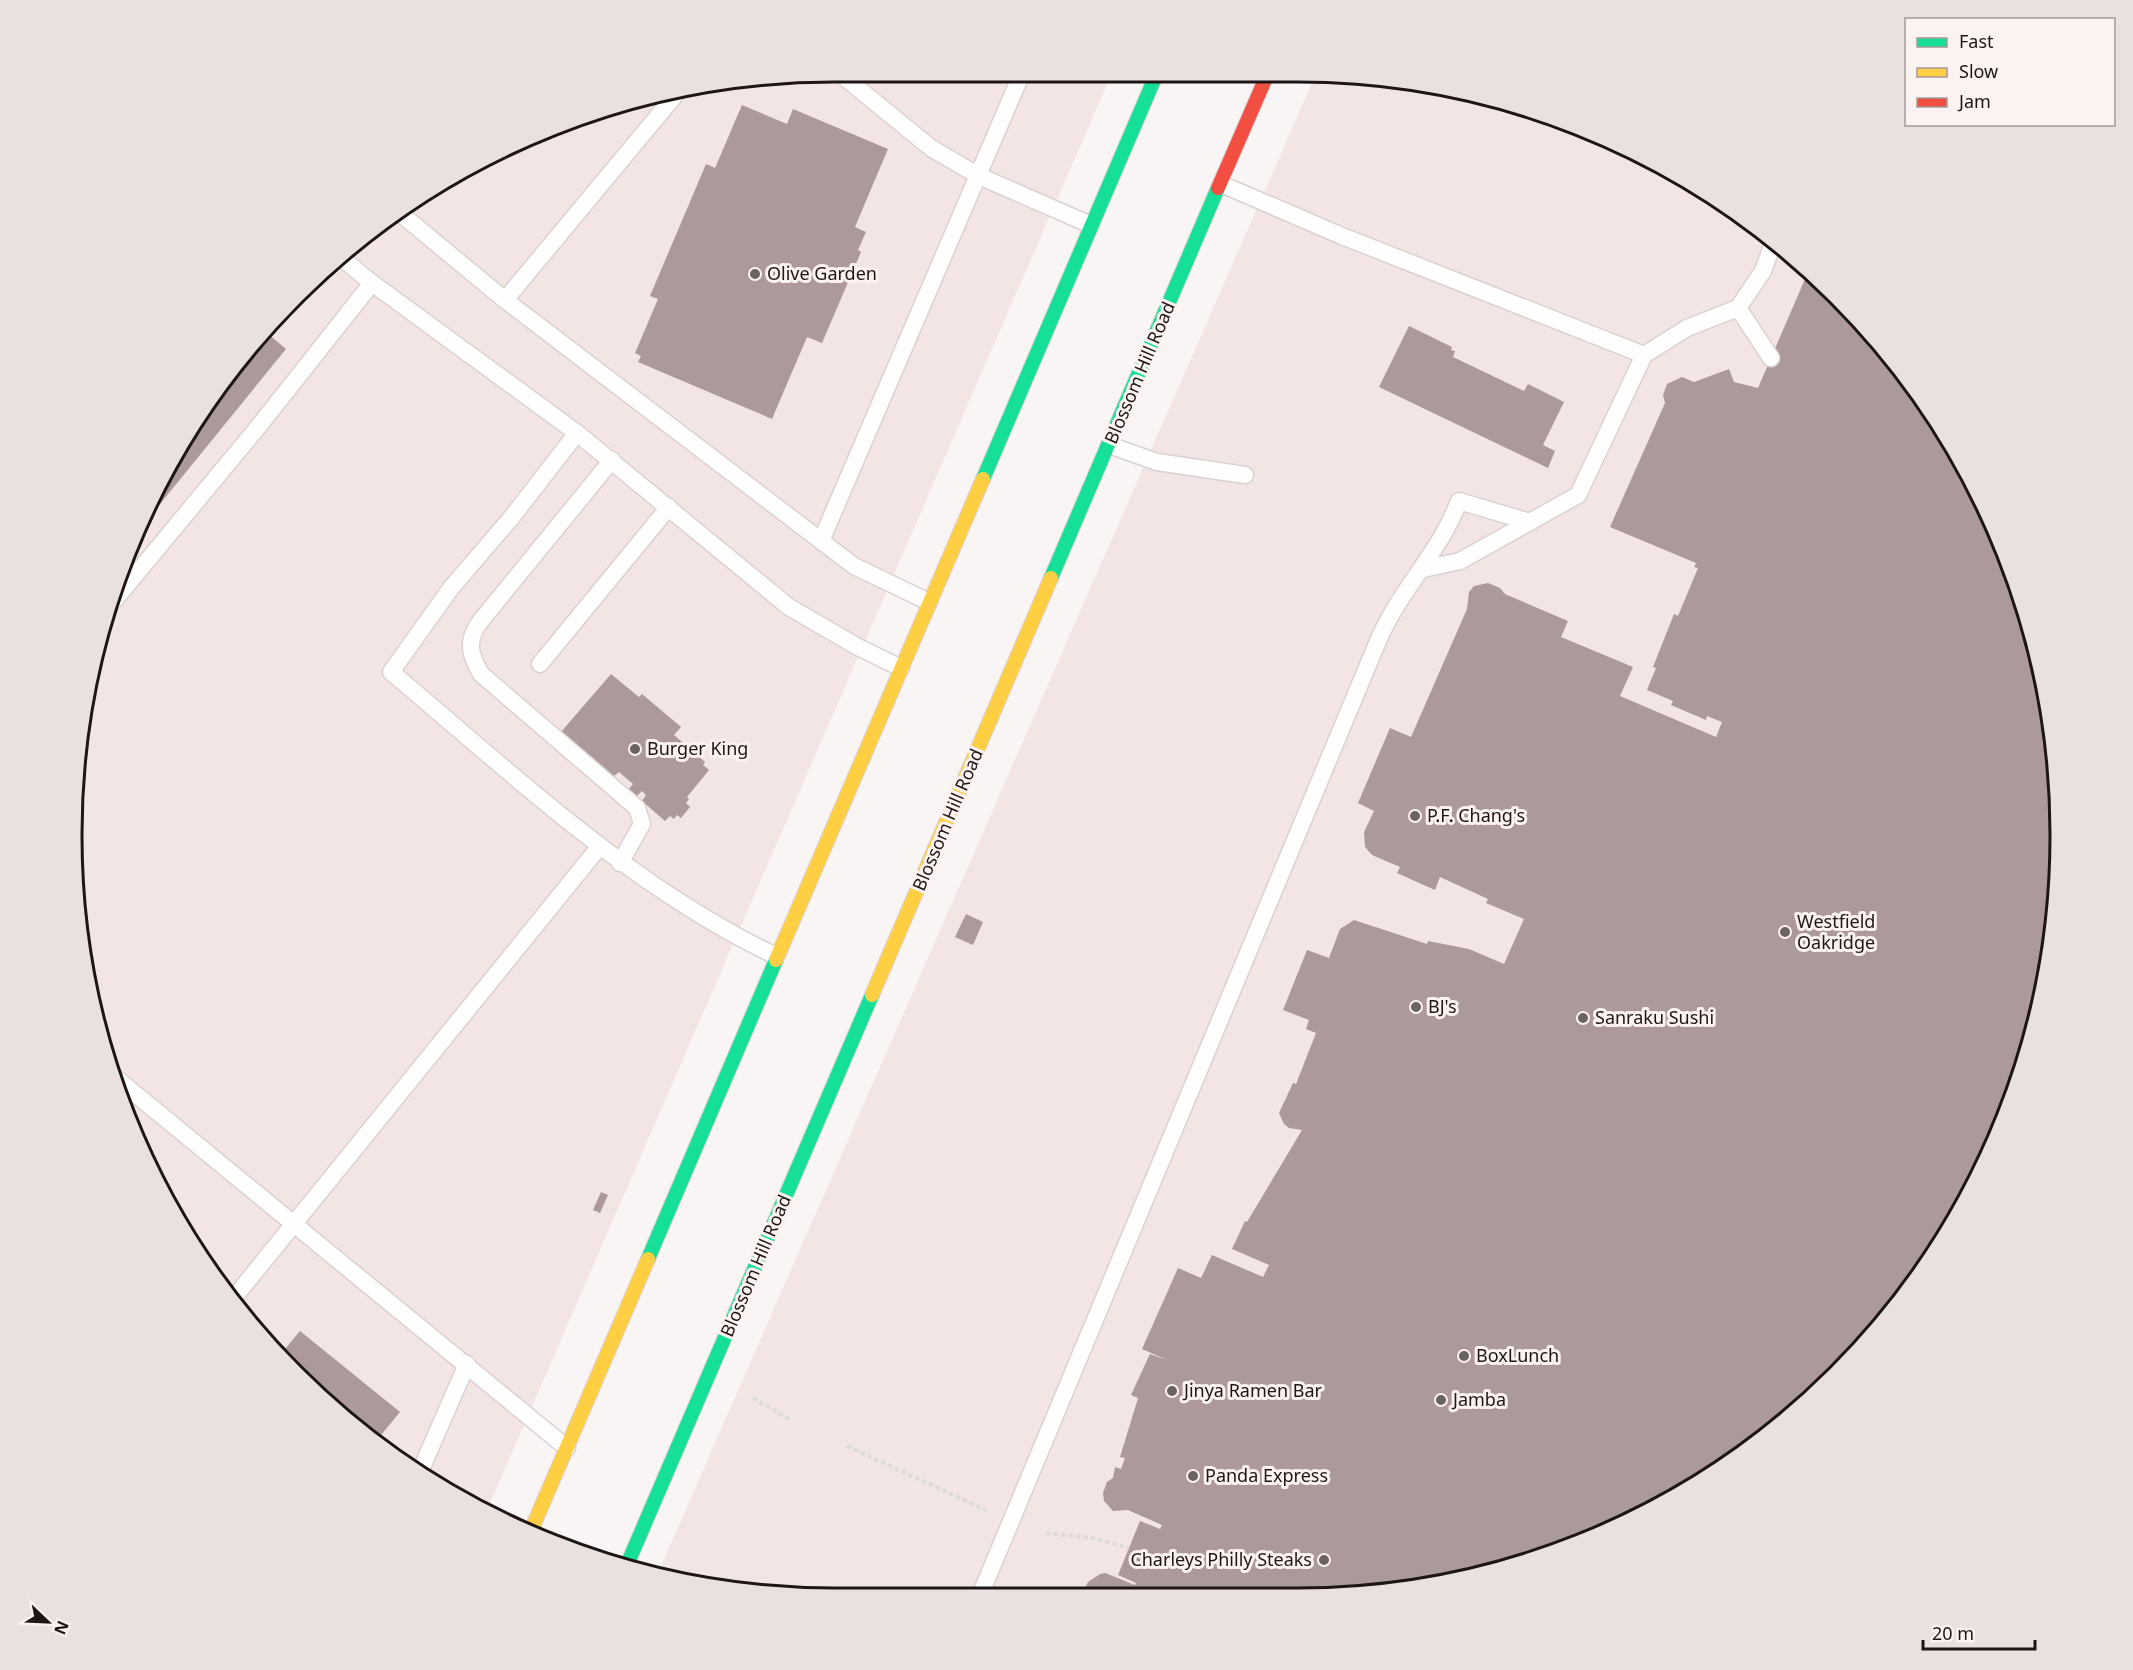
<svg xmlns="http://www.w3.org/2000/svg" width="2133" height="1670" font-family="'Noto Sans',sans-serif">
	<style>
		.built { fill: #f3e5e4 }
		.building { fill: #ac999a }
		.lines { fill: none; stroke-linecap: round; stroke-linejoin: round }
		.lane-casing { stroke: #dad2d2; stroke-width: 19 }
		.fast-casing { stroke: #dad2d2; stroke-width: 16 }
		.slow-casing { stroke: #dad2d2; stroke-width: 16 }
		.jam-casing { stroke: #dad2d2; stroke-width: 16 }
		.path { stroke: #dddbdb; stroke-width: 4; stroke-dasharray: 4.5 3; stroke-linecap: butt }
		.lane { stroke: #fefefe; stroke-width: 16 }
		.fast { stroke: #16e098; stroke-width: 14 }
		.slow { stroke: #ffcf43; stroke-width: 14 }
		.jam { stroke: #f24e42; stroke-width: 14 }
		.poi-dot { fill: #6b6363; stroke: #fdf2f2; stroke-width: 2 }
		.labels { text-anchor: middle; stroke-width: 6; stroke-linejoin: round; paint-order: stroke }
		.poi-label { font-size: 18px; fill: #1e1515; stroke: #fdf2f2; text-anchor: start }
		.street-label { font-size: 18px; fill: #1e1515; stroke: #fdf2f2 }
		.rim { fill: none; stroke: #1e1515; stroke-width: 3 }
	</style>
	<rect width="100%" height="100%" fill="#faf5f5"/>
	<g class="built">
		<polygon points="835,72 1112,73 487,1510 411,1469 262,1338 174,1217 98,1033 72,835 98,638 174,454 295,296 453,174 637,98"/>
		<polygon points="1316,74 1348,74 1543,112 1679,174 1763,230 1871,332 1959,453 2020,589 2054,735 2059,885 2035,1032 1982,1172 1904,1299 1801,1408 1680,1496 1543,1558 1348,1596 835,1598 686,1583 657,1575"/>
	</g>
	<g class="building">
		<polygon points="742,105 787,124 793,109 888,149 855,227 866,232 858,250 861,252 822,343 807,337 772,419 638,362 641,356 635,353 658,299 650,296 706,164 715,168"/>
		<polygon points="1808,272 1871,332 1959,453 2020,589 2054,735 2059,885 2035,1032 1982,1172 1904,1299 1801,1408 1680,1496 1543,1558 1348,1596 1081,1597 1088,1582 1100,1574 1105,1573 1135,1585 1136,1583 1118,1575 1140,1521 1160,1529 1162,1525 1128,1510 1113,1511 1104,1501 1103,1493 1107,1482 1113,1478 1115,1467 1121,1469 1125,1458 1120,1457 1138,1398 1131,1395 1150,1354 1167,1360 1142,1349 1178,1268 1201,1278 1212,1255 1263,1277 1269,1265 1232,1249 1245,1221 1247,1222 1302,1130 1289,1128 1284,1124 1279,1113 1293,1083 1296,1084 1316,1033 1306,1029 1309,1020 1283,1010 1307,950 1329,958 1340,929 1354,920 1427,944 1428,941 1469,949 1504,964 1524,919 1486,903 1488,899 1440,877 1435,890 1397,873 1400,867 1372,855 1365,847 1364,832 1374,811 1358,803 1390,728 1411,737 1467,609 1469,592 1474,586 1488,583 1500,588 1505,594 1568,621 1561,637 1633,667 1620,696 1716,737 1722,722 1707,716 1706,720 1671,705 1673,701 1647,690 1656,668 1653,667 1674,614 1678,616 1698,568 1694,567 1696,563 1610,527 1665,403 1663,395 1667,384 1682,377 1694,382 1729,369 1734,382 1758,388"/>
		<polygon points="1409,326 1452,347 1451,350 1455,351 1453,357 1524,391 1528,384 1564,402 1543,445 1555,451 1548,468 1379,387"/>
		<polygon points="267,333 286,349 147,520 174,454"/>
		<polygon points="611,674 639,697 642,694 681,727 674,735 705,762 703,765 709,770 687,797 689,799 686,803 690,807 681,818 677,815 674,819 670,816 665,821 642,801 646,795 642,791 637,796 629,789 633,784 619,772 609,780 598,770 601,766 561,732"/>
		<polygon points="966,914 983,922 973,945 955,937"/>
		<polygon points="601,1192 608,1195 600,1213 593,1210"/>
		<polygon points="300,1331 400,1412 377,1440 280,1355"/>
	</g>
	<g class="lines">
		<g class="lane-casing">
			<g id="lane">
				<polyline points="838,72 931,148 979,176 1091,225"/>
				<polyline points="677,93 505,300 854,566 929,602"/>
				<polyline points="1221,184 1342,236 1644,355"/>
				<polyline points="401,214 505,300"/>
				<polyline points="343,259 372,283"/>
				<polyline points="1738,308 1771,358"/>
				<polyline points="577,433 789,607 858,647 901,668"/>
				<polyline points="1109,445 1157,462 1245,475"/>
				<path d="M 612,460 L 479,623 C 466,642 470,655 481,674 L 637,808 L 642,824 L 620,863"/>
				<polyline points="821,541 1022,73"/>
				<polyline points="1423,569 1460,561 1578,495 1644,355 1687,328 1738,308 1763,271 1774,241"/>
				<path d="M 113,602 L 258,427 L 372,283 L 577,433 L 512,517 L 451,588 L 391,672 C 513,774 631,887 776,956"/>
				<polyline points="540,664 669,507"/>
				<polyline points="117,1079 567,1448"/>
				<polyline points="233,1299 600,846"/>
				<polyline points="419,1474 467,1364"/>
				<path d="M 979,1598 C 1114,1280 1247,961 1378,641 C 1399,591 1440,552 1459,501 L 1530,522"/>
			</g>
		</g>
		<g class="fast-casing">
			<g id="fast">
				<polyline points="983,479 1157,73"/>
				<polyline points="1051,578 1218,188"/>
				<polyline points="648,1259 776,960"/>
				<polyline points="627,1565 872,995"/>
			</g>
		</g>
		<g class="slow-casing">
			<g id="slow">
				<polyline points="776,960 983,479"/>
				<polyline points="872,995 1051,578"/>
				<polyline points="530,1533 648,1259"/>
			</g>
		</g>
		<g class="jam-casing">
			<polyline id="jam" points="1218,188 1268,73"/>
		</g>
		<g class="path">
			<polyline points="753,1398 791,1420"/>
			<polyline points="847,1446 986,1510"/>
			<polyline points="1046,1533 1093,1538 1129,1548"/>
		</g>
		<use href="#lane" class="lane"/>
		<use href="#fast" class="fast"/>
		<use href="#slow" class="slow"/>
		<use href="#jam" class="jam"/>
	</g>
	<g class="poi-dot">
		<circle cx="755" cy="274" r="6"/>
		<circle cx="635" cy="749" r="6"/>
		<circle cx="1415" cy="816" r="6"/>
		<circle cx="1785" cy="932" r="6"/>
		<circle cx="1416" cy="1007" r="6"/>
		<circle cx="1583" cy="1018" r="6"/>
		<circle cx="1464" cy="1356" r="6"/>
		<circle cx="1172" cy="1391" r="6"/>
		<circle cx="1441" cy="1400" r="6"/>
		<circle cx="1193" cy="1476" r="6"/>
		<circle cx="1324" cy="1560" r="6"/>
	</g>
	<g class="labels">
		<g class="poi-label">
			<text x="767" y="280">Olive Garden</text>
			<text x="647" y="755">Burger King</text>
			<text x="1427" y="822">P.F. Chang's</text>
			<text x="1797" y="928">Westfield<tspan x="1797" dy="21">Oakridge</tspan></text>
			<text x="1428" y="1013">BJ's</text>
			<text x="1595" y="1024">Sanraku Sushi</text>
			<text x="1476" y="1362">BoxLunch</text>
			<text x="1184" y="1397">Jinya Ramen Bar</text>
			<text x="1453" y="1406">Jamba</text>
			<text x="1205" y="1482">Panda Express</text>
			<text x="1312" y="1566" text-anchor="end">Charleys Philly Steaks</text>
		</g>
		<g class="street-label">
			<text transform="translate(1140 373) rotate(-67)" y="6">Blossom Hill Road</text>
			<text transform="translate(948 820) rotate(-67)" y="6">Blossom Hill Road</text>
			<text transform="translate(756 1266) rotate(-67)" y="6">Blossom Hill Road</text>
		</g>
	</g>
	<path d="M0 0H2133V1670H0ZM834 82H1298A752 752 0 0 1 2050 834V836A752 752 0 0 1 1298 1588H834A752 752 0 0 1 82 836V834A752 752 0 0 1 834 82Z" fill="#ebe0e0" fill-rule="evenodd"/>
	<path class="rim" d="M834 82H1298A752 752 0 0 1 2050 834V836A752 752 0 0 1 1298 1588H834A752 752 0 0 1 82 836V834A752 752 0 0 1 834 82Z"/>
	<rect x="1905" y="18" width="210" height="108" fill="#fdf2f2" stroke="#a49a9a" stroke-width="1.5"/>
	<rect x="1917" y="38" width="30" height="9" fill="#16e098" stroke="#a49a9a" stroke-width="1.5"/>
	<text x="1959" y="48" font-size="18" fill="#1e1515">Fast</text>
	<rect x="1917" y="68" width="30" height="9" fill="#ffcf43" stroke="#a49a9a" stroke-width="1.5"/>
	<text x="1959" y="78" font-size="18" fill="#1e1515">Slow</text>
	<rect x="1917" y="98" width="30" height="9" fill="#f24e42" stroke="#a49a9a" stroke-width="1.5"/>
	<text x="1959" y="108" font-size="18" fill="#1e1515">Jam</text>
	<g transform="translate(48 1622) rotate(113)" stroke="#fdf2f2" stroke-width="4.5" paint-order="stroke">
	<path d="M0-4.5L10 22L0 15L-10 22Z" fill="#1e1515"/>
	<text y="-9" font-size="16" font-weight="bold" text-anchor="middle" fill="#1e1515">N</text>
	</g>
	<path d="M1923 1640v9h112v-9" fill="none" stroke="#1e1515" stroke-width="3"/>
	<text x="1932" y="1640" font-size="18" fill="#1e1515" stroke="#fdf2f2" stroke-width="4.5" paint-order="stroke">20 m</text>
</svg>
